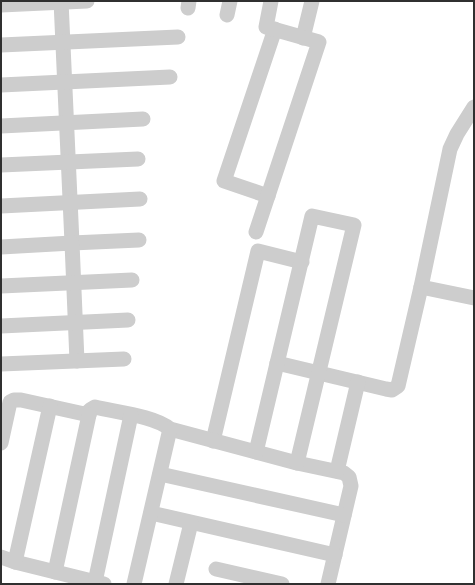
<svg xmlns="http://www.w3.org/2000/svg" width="475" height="585" font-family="Signika,sans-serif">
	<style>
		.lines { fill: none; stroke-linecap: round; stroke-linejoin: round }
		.minor { stroke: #cdcdcd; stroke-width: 15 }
	</style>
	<rect width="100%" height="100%" fill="#fff"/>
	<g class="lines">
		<g class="minor">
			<polyline points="61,1 72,243 139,240"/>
			<polyline points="1,5 87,1"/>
			<polyline points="188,8 189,1"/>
			<polyline points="227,15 230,1"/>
			<polyline points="303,38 312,1"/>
			<polyline points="1,45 178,37"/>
			<polyline points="1,85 170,77"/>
			<polyline points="1,126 143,119"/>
			<polyline points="1,165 138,159"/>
			<polyline points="268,196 224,181 275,29"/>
			<polyline points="1,206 140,199"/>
			<polyline points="256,232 319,42 266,27 271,1"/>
			<polyline points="1,247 72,243 77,361"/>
			<polyline points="1,286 132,280"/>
			<polyline points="421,287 474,298"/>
			<polyline points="1,326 128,320"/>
			<polyline points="277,363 386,389 392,390 398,386 421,287 450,149 457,134 474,107"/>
			<polyline points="1,364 124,359"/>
			<polyline points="213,441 258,251 302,262"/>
			<path d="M 1,443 L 10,402 L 14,400 L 21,400 L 89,415 L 90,410 L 95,407 C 115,412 155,416 170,429 L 297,463 L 344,473 L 349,477 L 351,486 L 328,584"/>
			<polyline points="256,452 312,216 354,225 297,463"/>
			<polyline points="337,471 358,382"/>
			<polyline points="160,474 344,515"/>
			<polyline points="151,513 335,555"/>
			<polyline points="1,557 15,562 104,584"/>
			<polyline points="15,562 50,406"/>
			<polyline points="216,569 282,584"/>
			<polyline points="55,572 89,415"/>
			<polyline points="95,582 131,415"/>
			<polyline points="134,584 170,429"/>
			<polyline points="176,584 191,523"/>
		</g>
	</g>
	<rect width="475" height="585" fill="none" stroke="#303030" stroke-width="4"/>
</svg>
